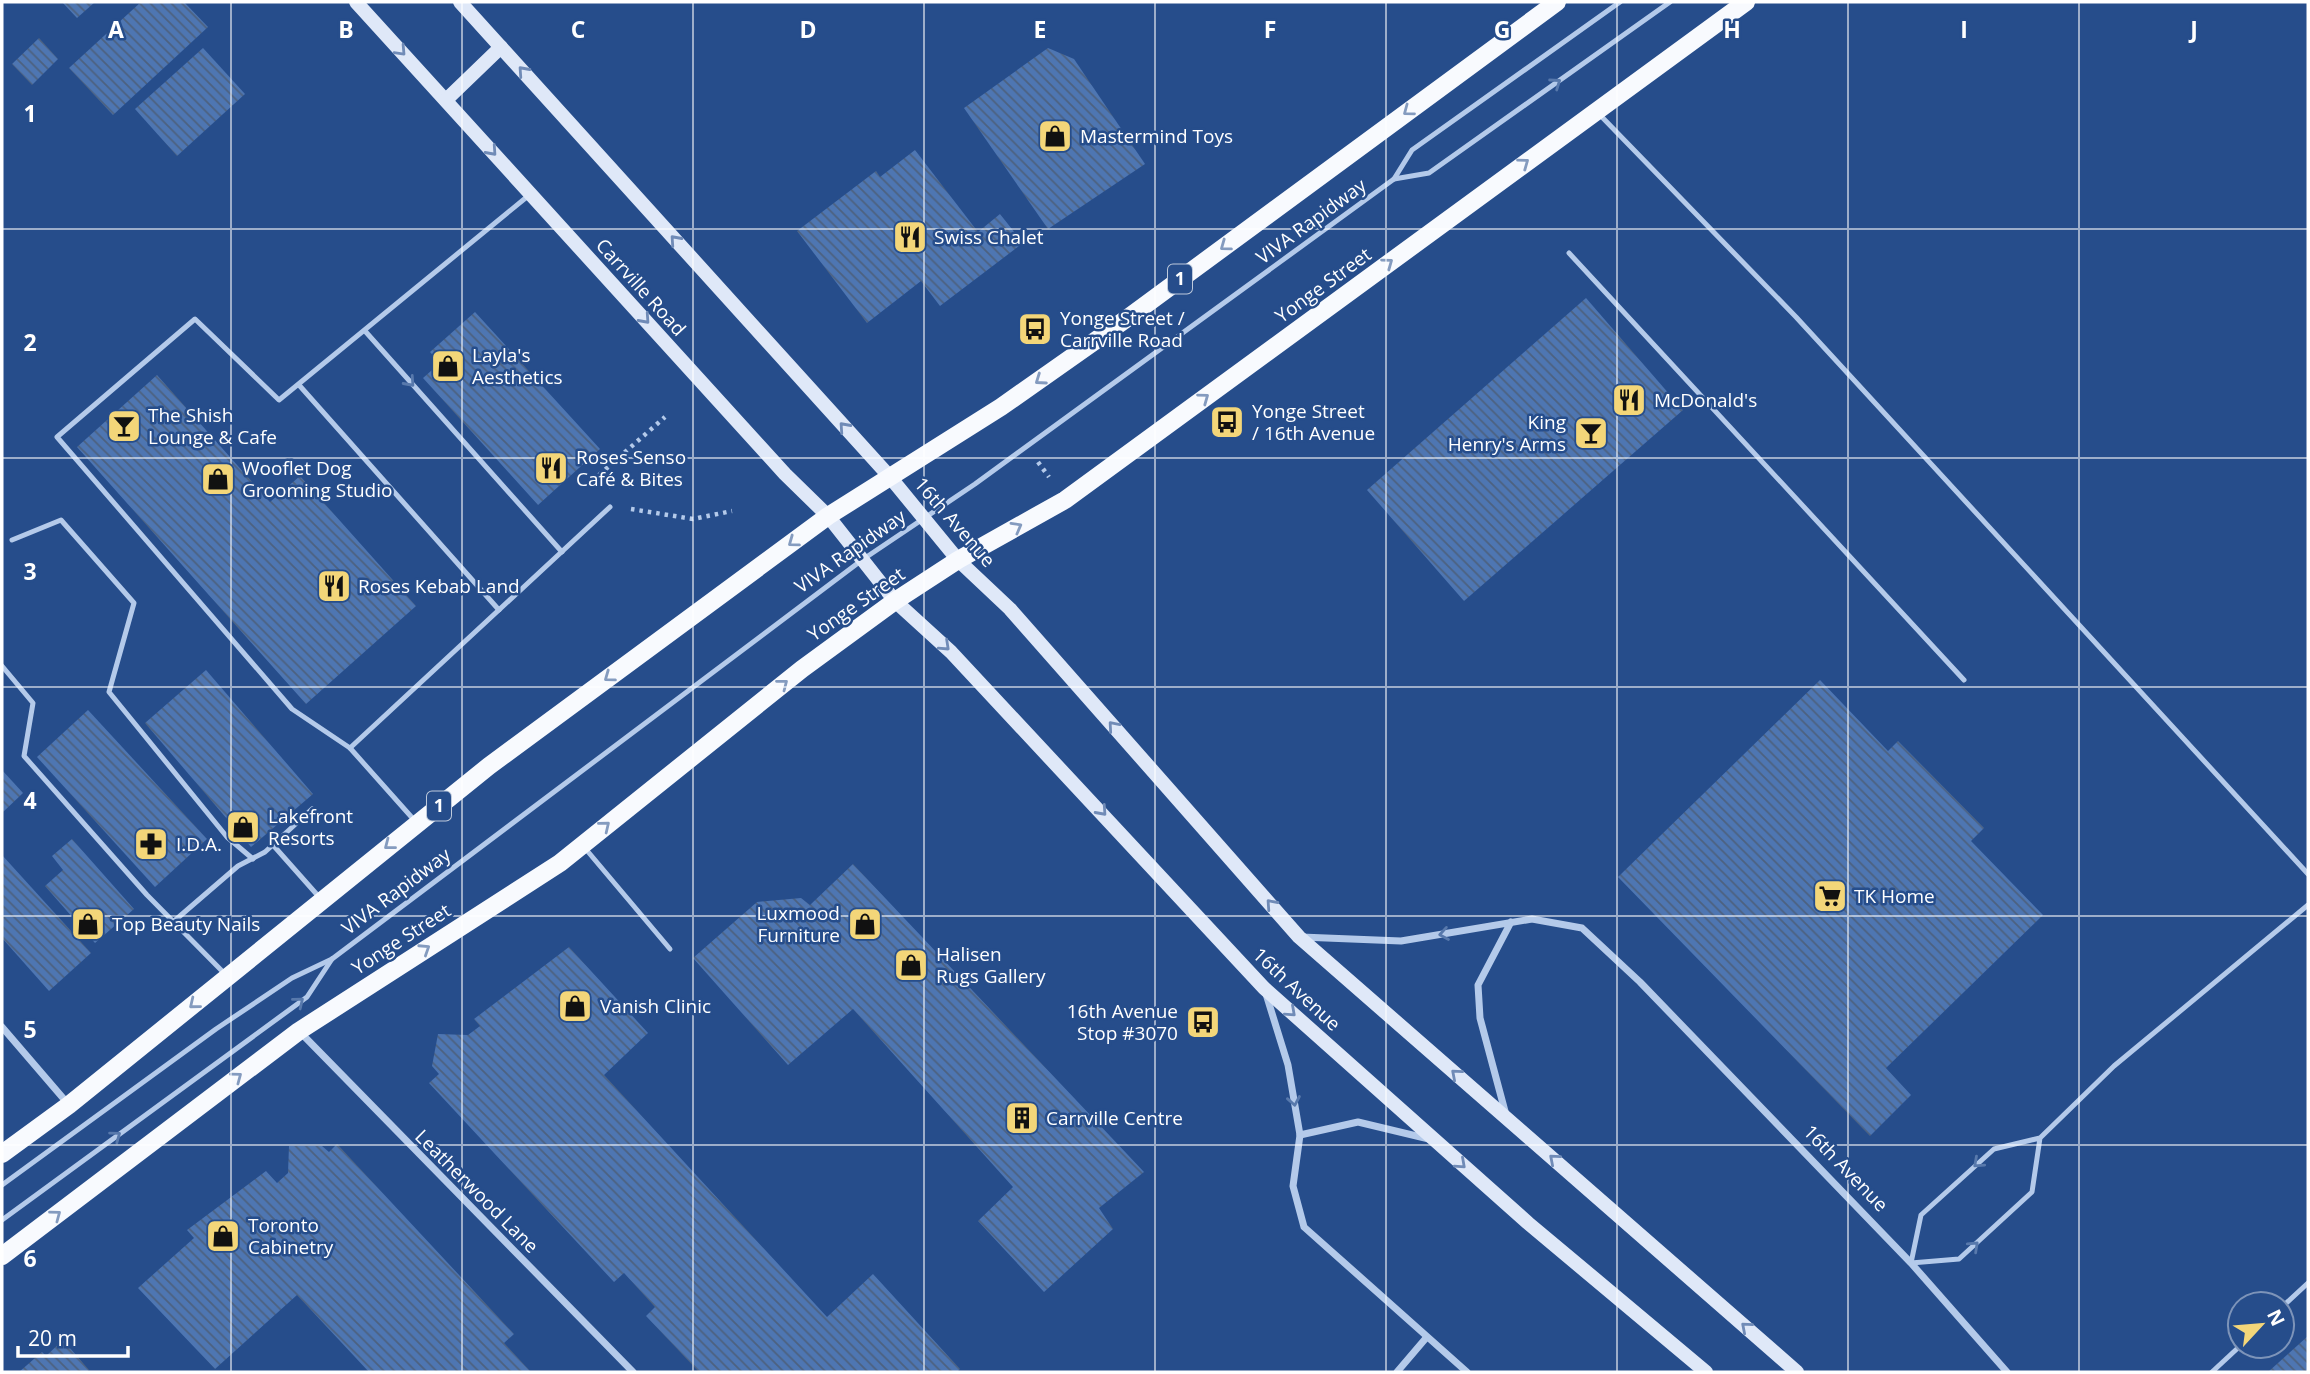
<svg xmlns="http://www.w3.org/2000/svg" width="2310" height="1374" font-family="'Open Sans',sans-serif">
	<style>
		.building { fill: url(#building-back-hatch) }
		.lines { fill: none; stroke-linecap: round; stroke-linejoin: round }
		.path { stroke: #b4caea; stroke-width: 4.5; stroke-dasharray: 3.5 5; stroke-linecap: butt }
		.lane { stroke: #b4caea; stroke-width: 5 }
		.street { stroke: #b4caea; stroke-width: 7 }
		.secondary { stroke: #dfe8f8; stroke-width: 14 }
		.primary { stroke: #f8fafe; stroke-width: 18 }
		.oneway { stroke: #708bb7 }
		.oneway2 { stroke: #5879ac }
		.oneway3 { stroke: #849bbf }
		.grid { fill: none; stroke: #fff; stroke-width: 2; stroke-opacity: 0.55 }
		.labels { text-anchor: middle; stroke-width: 5; stroke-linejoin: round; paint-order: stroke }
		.shield { fill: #264d8b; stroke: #becadc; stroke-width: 2 }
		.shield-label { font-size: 18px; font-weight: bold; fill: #fff }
		.poi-label { font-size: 19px; fill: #fff; stroke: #264d8b; text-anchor: start }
		.street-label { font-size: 19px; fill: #fff; stroke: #264d8b }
		.grid-label { font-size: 23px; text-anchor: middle; font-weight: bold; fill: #fff; stroke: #264d8b; stroke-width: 5; stroke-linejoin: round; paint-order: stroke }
	</style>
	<defs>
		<pattern id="building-back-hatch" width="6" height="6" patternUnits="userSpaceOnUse" patternTransform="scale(1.75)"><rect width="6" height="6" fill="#4e76b2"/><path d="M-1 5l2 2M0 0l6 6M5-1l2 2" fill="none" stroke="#4d617f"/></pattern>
	</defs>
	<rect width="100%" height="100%" fill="#264d8b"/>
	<g class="building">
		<polygon points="62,2 95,2 77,18"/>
		<polygon points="141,2 184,2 208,27 113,115 69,68"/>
		<polygon points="39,38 58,59 32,85 12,64"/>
		<polygon points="203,48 245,94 177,156 135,109"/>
		<polygon points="1048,48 1074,59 1145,164 1048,229 964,108"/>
		<polygon points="915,150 978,232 1000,214 1023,243 940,306 921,281 867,323 797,231 876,171 880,177"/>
		<polygon points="1586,298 1683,410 1464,601 1367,490"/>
		<polygon points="475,312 600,449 538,505 423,378 440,363 430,352"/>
		<polygon points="157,375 270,502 300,476 416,606 306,704 77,447"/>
		<polygon points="206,670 313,794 251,847 145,723"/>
		<polygon points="1820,680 1888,751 1898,741 1984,828 1971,841 2043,915 1886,1068 1911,1095 1870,1136 1618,877"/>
		<polygon points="88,710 207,839 155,887 37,757"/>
		<polygon points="2,770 23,793 2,813"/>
		<polygon points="72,839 134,909 95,943 45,886 63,870 52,856"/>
		<polygon points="2,855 91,953 49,991 2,938"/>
		<polygon points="853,864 1144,1172 1099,1208 1113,1229 1044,1292 978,1221 1013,1187 853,1009 788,1065 693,958 757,902 801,898 810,905"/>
		<polygon points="569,947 648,1033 604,1075 827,1317 873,1274 960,1369 957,1372 699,1372 646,1316 655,1307 624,1273 614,1282 429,1083 439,1074 432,1066 438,1034 468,1035 480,1026 474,1019"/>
		<polygon points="337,1144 514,1334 504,1343 531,1372 369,1372 297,1295 215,1369 138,1288 194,1238 187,1230 266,1171 277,1183 288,1173 289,1146 322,1146 329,1152"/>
		<polygon points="2308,1336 2308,1372 2268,1372"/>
		<polygon points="63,1340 89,1370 86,1372 19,1372 42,1352 46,1356"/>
	</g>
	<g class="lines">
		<g class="path">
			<polyline points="1038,462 1049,477"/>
			<polyline points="611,487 599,475 665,417"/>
			<polyline points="631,509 693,519 732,511"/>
		</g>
		<g class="lane">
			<polyline points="1599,114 1796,317 2308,874"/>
			<polyline points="1394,179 1429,173 1670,2"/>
			<polyline points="1569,253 1964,680"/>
			<polyline points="365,331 562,552"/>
			<polyline points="299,385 499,610"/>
			<polyline points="12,540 61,520 134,603 109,692 227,837 253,859"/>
			<polyline points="2,666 33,703 24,756 147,895 225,974"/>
			<polyline points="350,748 610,507"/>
			<polyline points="415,821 350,748 292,709 57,437 195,319 279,400 528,196"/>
			<polyline points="273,845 320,898"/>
			<polyline points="584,847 670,949"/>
			<polyline points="173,922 238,866 265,852 312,809"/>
			<polyline points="2040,1138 2032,1192 1959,1259 1911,1263 1921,1215 1994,1149 2040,1138 2114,1066 2308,905"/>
			<polyline points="2,1185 216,1029 292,978 332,959 862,560 975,484 1394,179 1412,150 1620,2"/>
			<polyline points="2,1220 307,997 332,959"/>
			<polyline points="2282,1307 2308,1283"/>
			<polyline points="2212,1372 2240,1346"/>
		</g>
		<g class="street">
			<polyline points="1301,937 1401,941 1532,919 1582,928 1640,982 1911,1263 2007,1372"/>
			<polyline points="1266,994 1288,1065 1300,1135 1293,1186 1304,1227 1467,1372"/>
			<polyline points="2,1027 69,1105"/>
			<polyline points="299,1031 633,1372"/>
			<polyline points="1506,1115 1480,1018 1478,985 1511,922"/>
			<polyline points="1300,1135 1358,1122 1429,1139"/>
			<polyline points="1397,1372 1426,1338"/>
		</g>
		<g class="secondary">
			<polyline points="356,2 785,474 828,516 895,601 951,652 1264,988 1528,1223 1706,1372"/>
			<polyline points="460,2 890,477 958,560 1010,609 1299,937 1797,1372"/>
			<polyline points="446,100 501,47"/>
		</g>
		<g class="primary">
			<polyline points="2,1154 69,1105 489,766 828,516 1001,407 1129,317 1557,2"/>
			<polyline points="2,1256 299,1031 560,863 802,669 895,601 958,560 1065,500 1746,2"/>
		</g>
	</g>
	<defs><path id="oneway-chevron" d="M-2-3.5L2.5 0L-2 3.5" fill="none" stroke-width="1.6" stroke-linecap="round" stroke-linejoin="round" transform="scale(1.75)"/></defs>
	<g class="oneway">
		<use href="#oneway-chevron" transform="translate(401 51) rotate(47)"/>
		<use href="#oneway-chevron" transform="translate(523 71) rotate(-132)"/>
		<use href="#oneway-chevron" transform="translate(492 151) rotate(48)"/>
		<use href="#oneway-chevron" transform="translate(675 240) rotate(-132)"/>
		<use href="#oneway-chevron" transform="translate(645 319) rotate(48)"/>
		<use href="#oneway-chevron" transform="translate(844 427) rotate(-132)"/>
		<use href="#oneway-chevron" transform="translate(945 646) rotate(43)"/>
		<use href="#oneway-chevron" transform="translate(1113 726) rotate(-131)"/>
		<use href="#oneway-chevron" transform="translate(1102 811) rotate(48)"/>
		<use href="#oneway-chevron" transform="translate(1271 904) rotate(-132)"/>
		<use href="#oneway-chevron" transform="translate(1291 1012) rotate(42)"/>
		<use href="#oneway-chevron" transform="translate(1456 1074) rotate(-139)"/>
		<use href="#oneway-chevron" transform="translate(1554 1159) rotate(-139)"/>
		<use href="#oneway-chevron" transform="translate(1461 1164) rotate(42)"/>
		<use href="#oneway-chevron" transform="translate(1746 1327) rotate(-139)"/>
	</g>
	<g class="oneway2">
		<use href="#oneway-chevron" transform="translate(1556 83) rotate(-35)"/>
		<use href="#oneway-chevron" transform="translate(410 382) rotate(48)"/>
		<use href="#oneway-chevron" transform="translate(1444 934) rotate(170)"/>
		<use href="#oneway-chevron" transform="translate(299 1002) rotate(-39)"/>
		<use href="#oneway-chevron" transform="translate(1294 1101) rotate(80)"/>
		<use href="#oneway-chevron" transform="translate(116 1136) rotate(-36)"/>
		<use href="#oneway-chevron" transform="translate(1978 1163) rotate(138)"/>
		<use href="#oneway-chevron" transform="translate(1974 1246) rotate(-43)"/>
	</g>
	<g class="oneway3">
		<use href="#oneway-chevron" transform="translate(1408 111) rotate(143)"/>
		<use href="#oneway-chevron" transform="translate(1524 163) rotate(-36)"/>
		<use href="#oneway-chevron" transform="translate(1225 246) rotate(144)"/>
		<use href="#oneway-chevron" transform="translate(1388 263) rotate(-36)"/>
		<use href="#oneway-chevron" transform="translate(1040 380) rotate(145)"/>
		<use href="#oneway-chevron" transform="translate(1204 398) rotate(-36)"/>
		<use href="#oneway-chevron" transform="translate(1017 527) rotate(-29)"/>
		<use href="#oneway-chevron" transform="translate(793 542) rotate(144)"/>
		<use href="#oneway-chevron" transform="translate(609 677) rotate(144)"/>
		<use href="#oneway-chevron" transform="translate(783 684) rotate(-38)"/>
		<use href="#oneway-chevron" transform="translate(605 826) rotate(-39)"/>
		<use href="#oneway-chevron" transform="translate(389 845) rotate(142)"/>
		<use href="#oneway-chevron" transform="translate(425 949) rotate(-33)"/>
		<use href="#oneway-chevron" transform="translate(194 1004) rotate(141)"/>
		<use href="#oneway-chevron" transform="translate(237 1077) rotate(-37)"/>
		<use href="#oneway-chevron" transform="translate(56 1215) rotate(-37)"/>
	</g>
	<path class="grid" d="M 231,2 L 231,1372M 462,2 L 462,1372M 693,2 L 693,1372M 924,2 L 924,1372M 1155,2 L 1155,1372M 1386,2 L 1386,1372M 1617,2 L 1617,1372M 1848,2 L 1848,1372M 2079,2 L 2079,1372M 2,229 L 2308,229M 2,458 L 2308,458M 2,687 L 2308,687M 2,916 L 2308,916M 2,1145 L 2308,1145"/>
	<defs>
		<g id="shop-square" transform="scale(1.75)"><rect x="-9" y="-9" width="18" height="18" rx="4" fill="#f3d679" stroke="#264d8b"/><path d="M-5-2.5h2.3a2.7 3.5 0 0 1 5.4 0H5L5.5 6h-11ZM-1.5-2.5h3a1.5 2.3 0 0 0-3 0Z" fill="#111"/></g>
		<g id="restaurant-square" transform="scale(1.75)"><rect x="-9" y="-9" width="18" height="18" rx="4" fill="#f3d679" stroke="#264d8b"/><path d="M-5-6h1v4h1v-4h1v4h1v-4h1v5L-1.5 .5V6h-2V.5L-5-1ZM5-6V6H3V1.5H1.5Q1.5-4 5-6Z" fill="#111"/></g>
		<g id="bus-square" transform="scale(1.75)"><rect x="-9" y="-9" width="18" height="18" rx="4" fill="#f3d679" stroke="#264d8b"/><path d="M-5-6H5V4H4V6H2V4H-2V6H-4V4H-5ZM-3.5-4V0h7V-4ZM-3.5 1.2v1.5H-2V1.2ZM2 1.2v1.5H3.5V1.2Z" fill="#111"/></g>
		<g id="bar-square" transform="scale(1.75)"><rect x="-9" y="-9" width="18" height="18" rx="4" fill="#f3d679" stroke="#264d8b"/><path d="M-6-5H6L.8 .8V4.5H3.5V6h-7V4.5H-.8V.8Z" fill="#111"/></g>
		<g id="pharmacy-square" transform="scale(1.75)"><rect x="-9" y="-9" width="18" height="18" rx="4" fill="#f3d679" stroke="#264d8b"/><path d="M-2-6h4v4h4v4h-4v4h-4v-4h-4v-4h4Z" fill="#111"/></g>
		<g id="supermarket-square" transform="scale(1.75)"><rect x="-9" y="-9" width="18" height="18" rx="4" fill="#f3d679" stroke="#264d8b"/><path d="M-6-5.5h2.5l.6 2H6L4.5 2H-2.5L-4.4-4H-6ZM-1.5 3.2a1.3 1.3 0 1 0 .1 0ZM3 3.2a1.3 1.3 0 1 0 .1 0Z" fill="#111"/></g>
		<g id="building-square" transform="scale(1.75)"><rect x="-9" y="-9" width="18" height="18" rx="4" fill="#f3d679" stroke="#264d8b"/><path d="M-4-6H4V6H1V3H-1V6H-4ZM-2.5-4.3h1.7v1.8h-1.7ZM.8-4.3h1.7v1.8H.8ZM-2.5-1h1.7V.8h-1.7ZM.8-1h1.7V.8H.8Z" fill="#111"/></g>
	</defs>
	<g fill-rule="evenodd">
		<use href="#shop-square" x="1055" y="136"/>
		<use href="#restaurant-square" x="910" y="237"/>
		<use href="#bus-square" x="1035" y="329"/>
		<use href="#shop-square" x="448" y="366"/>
		<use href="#restaurant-square" x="1629" y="400"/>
		<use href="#bus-square" x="1227" y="422"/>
		<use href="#bar-square" x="124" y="426"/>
		<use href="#bar-square" x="1591" y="433"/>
		<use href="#restaurant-square" x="551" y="468"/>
		<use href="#shop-square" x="218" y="479"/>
		<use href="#restaurant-square" x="334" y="586"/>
		<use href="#shop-square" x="243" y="827"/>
		<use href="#pharmacy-square" x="151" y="844"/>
		<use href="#supermarket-square" x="1830" y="896"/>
		<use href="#shop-square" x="88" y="924"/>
		<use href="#shop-square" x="865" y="924"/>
		<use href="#shop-square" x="911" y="965"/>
		<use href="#shop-square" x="575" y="1006"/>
		<use href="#bus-square" x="1203" y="1022"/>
		<use href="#building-square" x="1022" y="1118"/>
		<use href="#shop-square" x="223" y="1236"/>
	</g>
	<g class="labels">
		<g class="shield">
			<rect x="1168" y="264.5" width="24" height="29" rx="5"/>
			<rect x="427" y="791.5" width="24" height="29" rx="5"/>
		</g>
		<g class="shield-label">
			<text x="1180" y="285">1</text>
			<text x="439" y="812">1</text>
		</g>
		<g class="poi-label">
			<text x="1080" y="143">Mastermind Toys</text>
			<text x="934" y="244">Swiss Chalet</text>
			<text x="1060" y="325">Yonge Street /<tspan x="1060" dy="22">Carrville Road</tspan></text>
			<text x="472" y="362">Layla's<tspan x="472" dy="22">Aesthetics</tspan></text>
			<text x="1654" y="407">McDonald's</text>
			<text x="1252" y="418">Yonge Street<tspan x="1252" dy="22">/ 16th Avenue</tspan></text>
			<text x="148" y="422">The Shish<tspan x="148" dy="22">Lounge &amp; Cafe</tspan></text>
			<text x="1566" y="429" text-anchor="end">King<tspan x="1566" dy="22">Henry's Arms</tspan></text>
			<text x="576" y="464">Roses Senso<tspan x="576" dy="22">Café &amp; Bites</tspan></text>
			<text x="242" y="475">Wooflet Dog<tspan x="242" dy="22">Grooming Studio</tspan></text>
			<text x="358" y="593">Roses Kebab Land</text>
			<text x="268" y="823">Lakefront<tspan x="268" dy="22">Resorts</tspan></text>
			<text x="176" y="851">I.D.A.</text>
			<text x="1854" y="903">TK Home</text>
			<text x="840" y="920" text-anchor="end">Luxmood<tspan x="840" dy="22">Furniture</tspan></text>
			<text x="112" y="931">Top Beauty Nails</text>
			<text x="936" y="961">Halisen<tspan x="936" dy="22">Rugs Gallery</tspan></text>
			<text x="600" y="1013">Vanish Clinic</text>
			<text x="1178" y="1018" text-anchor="end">16th Avenue<tspan x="1178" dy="22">Stop #3070</tspan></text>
			<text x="1046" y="1125">Carrville Centre</text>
			<text x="248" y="1232">Toronto<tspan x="248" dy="22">Cabinetry</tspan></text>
		</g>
		<g class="street-label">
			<text transform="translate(1311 221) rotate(-36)" y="7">VIVA Rapidway</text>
			<text transform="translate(1323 285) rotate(-36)" y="7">Yonge Street</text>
			<text transform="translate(641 287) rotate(48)" y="7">Carrville Road</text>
			<text transform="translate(955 522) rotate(49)" y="7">16th Avenue</text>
			<text transform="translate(850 551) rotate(-35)" y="7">VIVA Rapidway</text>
			<text transform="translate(856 604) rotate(-35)" y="7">Yonge Street</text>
			<text transform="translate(396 891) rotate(-37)" y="7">VIVA Rapidway</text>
			<text transform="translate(401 939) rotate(-33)" y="7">Yonge Street</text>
			<text transform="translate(1297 989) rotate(43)" y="7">16th Avenue</text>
			<text transform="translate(1846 1168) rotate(46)" y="7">16th Avenue</text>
			<text transform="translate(477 1191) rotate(45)" y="7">Leatherwood Lane</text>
		</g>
	</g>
	<g class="grid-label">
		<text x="116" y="38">A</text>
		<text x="346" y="38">B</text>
		<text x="578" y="38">C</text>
		<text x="808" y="38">D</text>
		<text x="1040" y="38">E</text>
		<text x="1270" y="38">F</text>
		<text x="1502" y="38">G</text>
		<text x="1732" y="38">H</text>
		<text x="1964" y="38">I</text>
		<text x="2194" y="38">J</text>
		<text x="30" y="122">1</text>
		<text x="30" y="351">2</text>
		<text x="30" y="580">3</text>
		<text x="30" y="809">4</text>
		<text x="30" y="1038">5</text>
		<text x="30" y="1267">6</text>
	</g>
	<rect width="2310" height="1374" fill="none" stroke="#ffffff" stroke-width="7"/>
	<g transform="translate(2261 1325) rotate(64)"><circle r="33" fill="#264d8b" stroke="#7d94b9" stroke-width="2"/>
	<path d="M0-5L12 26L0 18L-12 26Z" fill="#f3d679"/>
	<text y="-10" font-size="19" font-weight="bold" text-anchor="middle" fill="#ffffff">N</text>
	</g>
	<path d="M18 1346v10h110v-10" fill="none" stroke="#ffffff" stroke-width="3.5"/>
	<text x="28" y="1346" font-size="21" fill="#ffffff" stroke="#264d8b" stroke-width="5" paint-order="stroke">20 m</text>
</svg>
